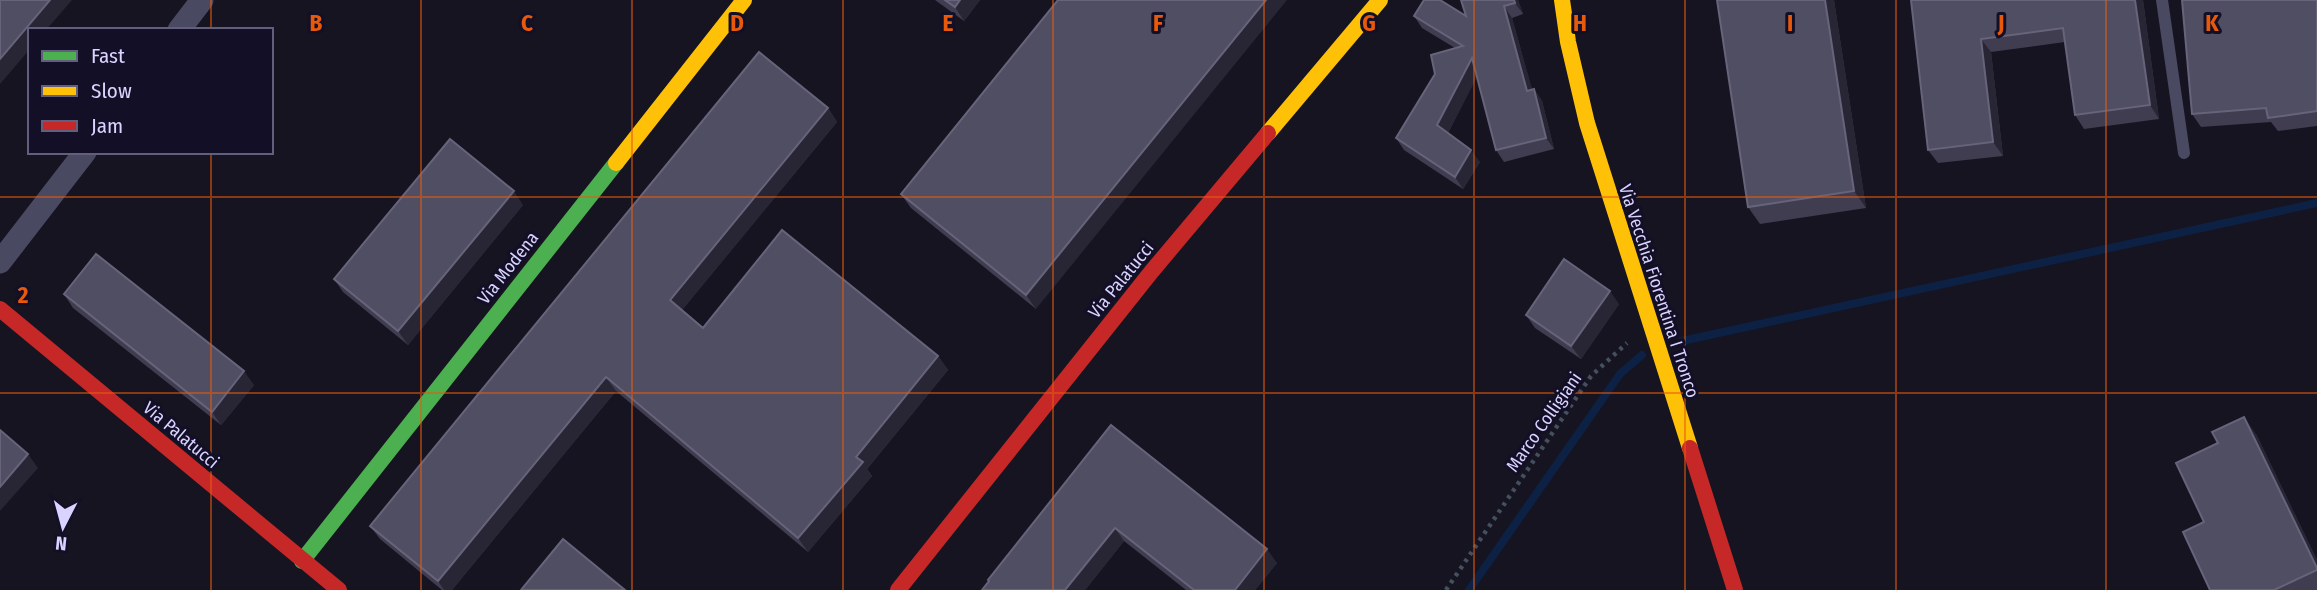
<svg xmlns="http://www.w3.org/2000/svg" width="2317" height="590" font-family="'Fira Sans Condensed',sans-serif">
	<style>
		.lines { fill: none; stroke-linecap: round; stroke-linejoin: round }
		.stream { stroke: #0d2144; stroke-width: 8 }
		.path { stroke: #44505f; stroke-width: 4.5; stroke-dasharray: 3.5 5; stroke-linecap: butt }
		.lane { stroke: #4a4962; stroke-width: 12 }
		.street { stroke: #4a4962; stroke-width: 23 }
		.fast { stroke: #4caf50; stroke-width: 16 }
		.slow { stroke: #ffc107; stroke-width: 16 }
		.jam { stroke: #c62828; stroke-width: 16 }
		.wall { fill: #403d50 }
		.shaded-wall { fill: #282635 }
		.building { fill: #504e63; stroke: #66637b; stroke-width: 2 }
		.grid { fill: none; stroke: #e8590c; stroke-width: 2; stroke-opacity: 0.55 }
		.labels { text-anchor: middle; stroke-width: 6; stroke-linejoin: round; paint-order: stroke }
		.street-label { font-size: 18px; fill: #d9d4ff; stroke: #130f26 }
		.grid-label { font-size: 23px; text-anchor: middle; font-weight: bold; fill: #e8590c; stroke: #130f26; stroke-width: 6; stroke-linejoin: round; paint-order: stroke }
	</style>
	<rect width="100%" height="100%" fill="#161421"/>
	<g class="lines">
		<g class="stream">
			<polyline points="1682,341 2317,203"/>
			<polyline points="1469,590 1620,374 1642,355"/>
		</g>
		<polyline class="path" points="1446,590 1591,376 1627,343"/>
		<polyline class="lane" points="2162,0 2184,153"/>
		<g class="street">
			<polyline points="179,30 202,0"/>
			<polyline points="0,262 85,152"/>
		</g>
		<polyline class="fast" points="302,561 616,163"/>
		<g class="slow">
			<polyline points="1562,0 1568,42 1587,123 1690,448"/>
			<polyline points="1268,133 1380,0"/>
			<polyline points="616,163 744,0"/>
		</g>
		<g class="jam">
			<polyline points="0,309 339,590"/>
			<polyline points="1690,448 1735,590"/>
			<polyline points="898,590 1152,271 1268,133"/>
		</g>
	</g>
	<g class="wall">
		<polygon points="935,0 980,0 964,21"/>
		<polygon points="1058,0 1036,309 911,208 901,194"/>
		<polygon points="1518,0 1523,14 1512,18 1532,90 1534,89 1542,101 1554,149 1504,162 1496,150 1477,76 1448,133 1480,162 1463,189 1404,150 1396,138 1455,48 1422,28 1414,16 1466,16"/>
		<polygon points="1717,0 1834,0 1866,208 1760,224 1748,207"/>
		<polygon points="1911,0 2143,0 2159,119 2084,129 2075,115 2065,42 1991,52 2003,156 1938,163 1928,150"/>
		<polygon points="2317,0 2317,126 2278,131 2271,122 2201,127 2192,114"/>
		<polygon points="828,108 837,122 682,310 703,328 938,356 948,370 867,469 872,476 808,552 616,391 452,590 442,590 380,539 370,526"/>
		<polygon points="523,205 408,345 343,292 334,279"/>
		<polygon points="64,294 254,385 221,425 73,308"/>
		<polygon points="1619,304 1581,359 1535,328 1526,315"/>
		<polygon points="1111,425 1277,563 1255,590 1186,590 1124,541 1085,590 982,590"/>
		<polygon points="2256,434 2317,560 2317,590 2210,590 2204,522"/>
	</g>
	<g class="shaded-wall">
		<polygon points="50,0 72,0 46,30 30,30 30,49 0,84 0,59"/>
		<polygon points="960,0 980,0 964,21 955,7"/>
		<polygon points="1266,0 1287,0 1036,309 1026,295"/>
		<polygon points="1514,0 1518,0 1523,14 1515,3"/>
		<polygon points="1825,0 1834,0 1866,208 1854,191"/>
		<polygon points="2135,0 2143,0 2159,119 2150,105"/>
		<polygon points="1504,6 1512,18 1536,103 1527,91"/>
		<polygon points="1981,39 1991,52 2003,156 1993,142"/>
		<polygon points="1472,58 1481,69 1446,137 1437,125"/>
		<polygon points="1534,89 1542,101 1554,149 1546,138"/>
		<polygon points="828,108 837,122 679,314 670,300"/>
		<polygon points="1471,150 1480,162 1463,189 1455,177"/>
		<polygon points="514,191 523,205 408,345 398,331"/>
		<polygon points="1610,291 1619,304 1581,359 1571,346"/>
		<polygon points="938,356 948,370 867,469 872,476 808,552 798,538 856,457"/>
		<polygon points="244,371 254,385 221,425 212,412"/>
		<polygon points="606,377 616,391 452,590 444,590 438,581"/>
		<polygon points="2244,417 2256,434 2317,560 2317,568"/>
		<polygon points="28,454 38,468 0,511 0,487"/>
		<polygon points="1115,528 1124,541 1085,590 1065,590"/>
		<polygon points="1267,549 1277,563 1255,590 1235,590"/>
	</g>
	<g class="building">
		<polygon points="0,0 50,0 0,59"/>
		<polygon points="945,0 960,0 955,7"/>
		<polygon points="1058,0 1266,0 1026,295 901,194"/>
		<polygon points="1424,0 1440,0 1466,16 1461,0 1514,0 1515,3 1504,6 1527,91 1534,89 1546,138 1496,150 1472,58 1437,125 1471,150 1455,177 1396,138 1435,74 1431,55 1463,46 1414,16"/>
		<polygon points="1717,0 1825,0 1854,191 1748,207"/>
		<polygon points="1911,0 2135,0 2150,105 2075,115 2063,28 1981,39 1993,142 1928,150"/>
		<polygon points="2182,0 2317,0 2317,111 2268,118 2266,108 2192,114"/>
		<polygon points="759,52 828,108 670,300 703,328 782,230 938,356 856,457 863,462 798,538 606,377 438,581 370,526"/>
		<polygon points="450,139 514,191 398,331 334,279"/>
		<polygon points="96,254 244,371 212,412 64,294"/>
		<polygon points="1564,259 1610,291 1571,346 1526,315"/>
		<polygon points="2244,417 2317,568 2317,570 2274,590 2210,590 2183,532 2204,522 2176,463 2218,443 2212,432"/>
		<polygon points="1111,425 1267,549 1235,590 1194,590 1115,528 1065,590 982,590 989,581 988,580"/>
		<polygon points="0,430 28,454 0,487"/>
		<polygon points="563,539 625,590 521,590"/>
	</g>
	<path class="grid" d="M 211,0 L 211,30M 421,0 L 421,590M 632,0 L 632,590M 843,0 L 843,590M 1053,0 L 1053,590M 1264,0 L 1264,590M 1474,0 L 1474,590M 1685,0 L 1685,590M 1896,0 L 1896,590M 2106,0 L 2106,590M 211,152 L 211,590M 0,197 L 2317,197M 0,393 L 2317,393"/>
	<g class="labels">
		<g class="street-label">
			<text transform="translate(508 268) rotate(-52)" y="6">Via Modena</text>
			<text transform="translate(1121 280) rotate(-51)" y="6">Via Palatucci</text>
			<text transform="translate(1659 291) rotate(72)" y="6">Via Vecchia Fiorentina I Tronco</text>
			<text transform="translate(1544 422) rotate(-55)" y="6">Marco Colligiani</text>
			<text transform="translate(181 435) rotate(40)" y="6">Via Palatucci</text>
		</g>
	</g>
	<g class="grid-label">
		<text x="316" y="31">B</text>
		<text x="527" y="31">C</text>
		<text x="737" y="31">D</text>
		<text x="948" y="31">E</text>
		<text x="1158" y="31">F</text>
		<text x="1369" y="31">G</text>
		<text x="1580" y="31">H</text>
		<text x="1790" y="31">I</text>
		<text x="2001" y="31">J</text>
		<text x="2212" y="31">K</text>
		<text x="23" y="303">2</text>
	</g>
	<rect x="28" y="28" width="245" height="126" fill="#130f26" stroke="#625e7d" stroke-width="2"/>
	<rect x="42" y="51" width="35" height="10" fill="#4caf50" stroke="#625e7d" stroke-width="2"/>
	<text x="91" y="63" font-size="21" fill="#d9d4ff">Fast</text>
	<rect x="42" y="86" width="35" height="10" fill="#ffc107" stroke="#625e7d" stroke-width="2"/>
	<text x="91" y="98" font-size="21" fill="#d9d4ff">Slow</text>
	<rect x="42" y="121" width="35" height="10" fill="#c62828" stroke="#625e7d" stroke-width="2"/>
	<text x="91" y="133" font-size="21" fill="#d9d4ff">Jam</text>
	<g transform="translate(63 527) rotate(186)" stroke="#130f26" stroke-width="5" paint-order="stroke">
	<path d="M0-5L12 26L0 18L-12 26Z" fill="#d9d4ff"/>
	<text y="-10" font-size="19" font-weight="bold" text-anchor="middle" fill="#d9d4ff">N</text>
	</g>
</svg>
